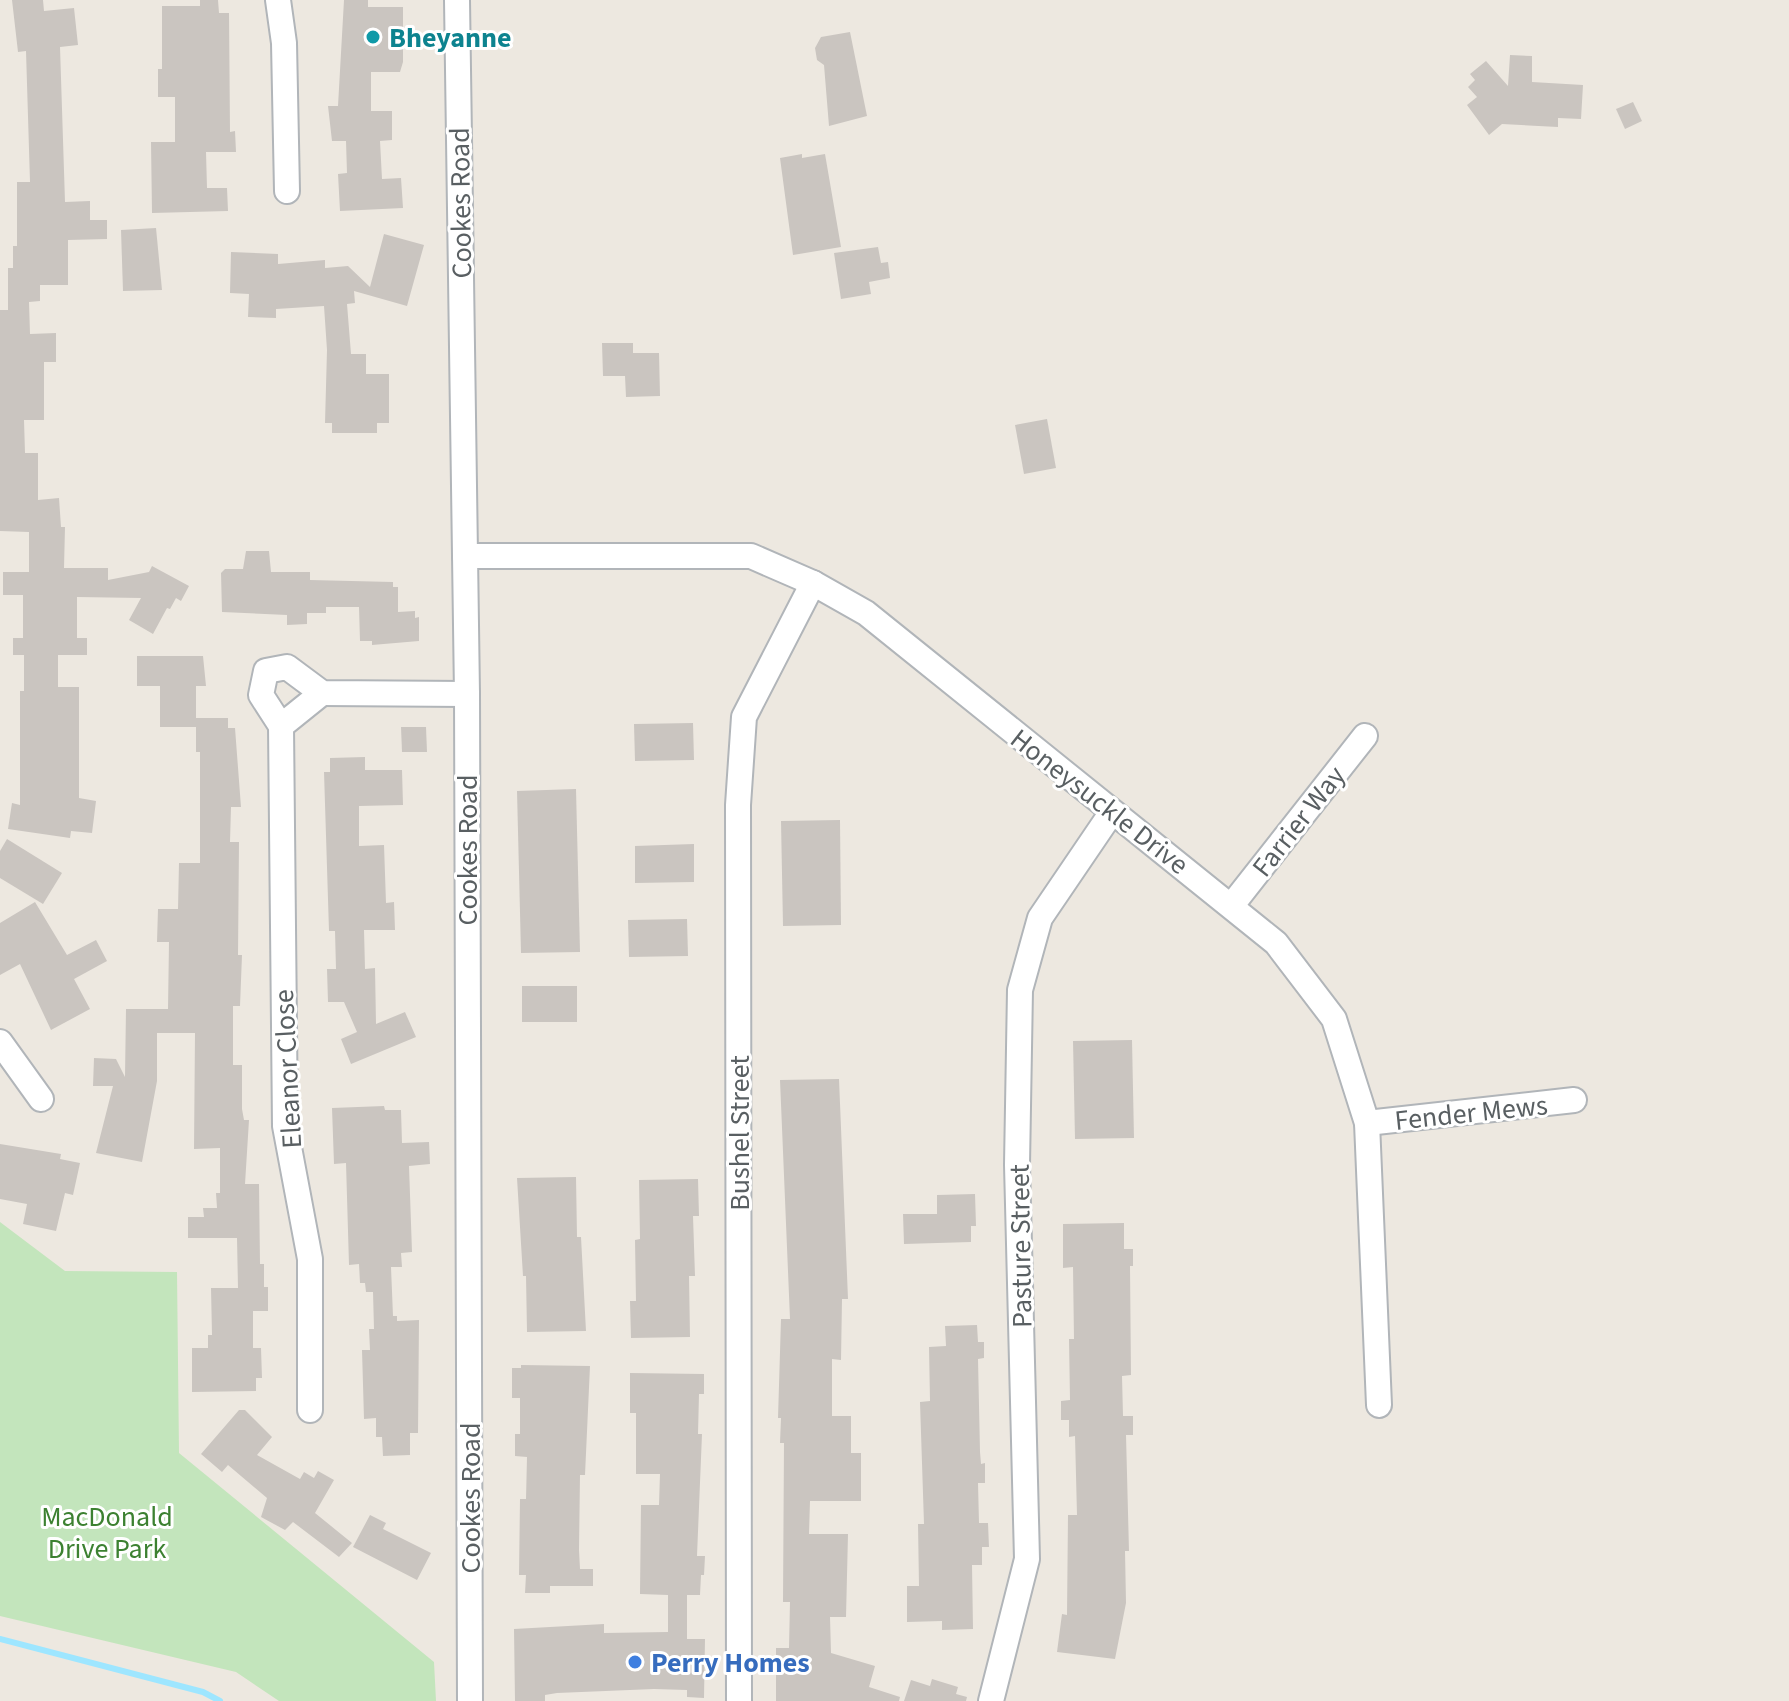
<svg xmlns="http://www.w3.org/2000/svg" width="1789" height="1701" font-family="'Source Sans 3',sans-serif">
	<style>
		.green { fill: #c3e5bc }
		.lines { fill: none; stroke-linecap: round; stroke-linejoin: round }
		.stream { stroke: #9ee6ff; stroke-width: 6 }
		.building { fill: #cac5c0 }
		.minor-casing { stroke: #b1b5b9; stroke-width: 28 }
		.minor { stroke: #fff; stroke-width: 24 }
		.culture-dot { fill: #0f9aa8; stroke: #fff; stroke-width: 3 }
		.shop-dot { fill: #3f7fe0; stroke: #fff; stroke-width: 3 }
		.labels { text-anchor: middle; stroke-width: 6; stroke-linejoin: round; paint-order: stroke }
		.culture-label { font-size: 28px; font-weight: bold; fill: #0d838f; stroke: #fff; text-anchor: start }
		.street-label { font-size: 28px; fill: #595f62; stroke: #fff }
		.park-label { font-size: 28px; fill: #3c8131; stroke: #fff }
		.shop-label { font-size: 28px; font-weight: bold; fill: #366cbe; stroke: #fff; text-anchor: start }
	</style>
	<rect width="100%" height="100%" fill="#ede8e0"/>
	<polygon class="green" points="0,1222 65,1271 177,1272 179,1453 434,1662 436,1701 279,1701 236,1672 0,1616"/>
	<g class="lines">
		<polyline class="stream" points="0,1639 203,1692 220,1701"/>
	</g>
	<g class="building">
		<polygon points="12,0 43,0 44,11 74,8 78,45 60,47 65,202 90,201 90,220 107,220 107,239 68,240 68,285 40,285 40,301 29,302 30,334 56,333 56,362 44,362 44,420 24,420 25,453 38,453 38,500 59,498 61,527 65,527 64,568 108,568 108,580 149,572 152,566 189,586 181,601 176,598 170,609 167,608 153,634 129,620 141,598 77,597 77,638 87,638 87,655 58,655 58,687 79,687 79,798 96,801 92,833 71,831 70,838 8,829 12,803 20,805 20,691 24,691 24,655 13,655 13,638 23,638 23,595 3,595 3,572 29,572 29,532 0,531 0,310 8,310 8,268 13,268 13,246 17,246 17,182 30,182 26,51 18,52"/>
		<polygon points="200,0 218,0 219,13 229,13 230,132 235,131 236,152 206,152 207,188 227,188 228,211 152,213 151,142 175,142 175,97 158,97 158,69 162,69 162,6 200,6"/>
		<polygon points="344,0 368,0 368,7 403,7 403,62 400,72 371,72 371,111 392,111 392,140 380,141 382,179 401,178 403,208 340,211 338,174 347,173 346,141 332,141 328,106 338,106"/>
		<polygon points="850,32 867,116 829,126 824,65 817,60 815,48 821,37"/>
		<polygon points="1510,55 1532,56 1532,82 1583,85 1581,119 1558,118 1558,127 1502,124 1489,135 1467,105 1477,97 1468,87 1475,80 1470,74 1486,61 1508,86"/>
		<polygon points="1633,102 1642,121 1625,129 1616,109"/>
		<polygon points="802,154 802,158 825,154 841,247 793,255 780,158"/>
		<polygon points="156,228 162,290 123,291 121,230"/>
		<polygon points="384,234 424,245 407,306 354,291 355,303 347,304 351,354 366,354 366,374 389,374 389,423 377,423 377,433 332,433 332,423 325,423 327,350 324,306 276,309 276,318 248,317 249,294 230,293 231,252 278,254 278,264 325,260 325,268 348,266 370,287"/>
		<polygon points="878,247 881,263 888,262 890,278 869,282 871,294 841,299 834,253"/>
		<polygon points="602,343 633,343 633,353 659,353 660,396 626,397 625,376 603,376"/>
		<polygon points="1047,419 1056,468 1024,474 1015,425"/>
		<polygon points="246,551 269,551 271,572 310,572 310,580 393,582 393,587 398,587 398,612 415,611 415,618 419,617 419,641 372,645 372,641 360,641 359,607 326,607 326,613 307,613 307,624 287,625 287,615 222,612 221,573 225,569 243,569"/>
		<polygon points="137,656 203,656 206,686 196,686 196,718 228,718 228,728 235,728 241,807 231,807 230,842 239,842 238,955 242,955 240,1006 233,1006 233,1065 242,1065 242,1109 244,1120 249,1120 245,1184 259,1184 260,1264 264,1264 264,1287 268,1287 268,1311 253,1311 253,1348 261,1348 262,1378 256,1378 256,1391 192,1392 192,1348 208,1348 208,1335 212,1335 211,1288 238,1288 237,1238 188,1238 188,1217 204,1217 203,1208 217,1208 216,1193 220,1193 220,1148 194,1149 195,1033 157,1033 157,1081 142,1162 96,1153 113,1086 93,1086 94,1058 116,1059 125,1077 126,1009 168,1009 169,942 157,942 158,909 178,909 179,863 200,863 200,752 196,752 196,727 160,727 160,686 137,686"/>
		<polygon points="693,723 694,760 635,761 634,724"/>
		<polygon points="401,727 426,727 427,752 402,752"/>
		<polygon points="365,757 365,770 402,770 403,805 359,806 359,846 384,845 386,903 394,902 395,930 364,930 365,969 375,968 376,1024 405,1012 416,1037 351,1064 341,1039 357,1032 344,1002 328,1002 327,969 336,969 335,931 329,931 324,772 330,772 330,758"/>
		<polygon points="576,789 580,952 521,953 517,791"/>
		<polygon points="840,820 841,925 783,926 781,821"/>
		<polygon points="7,839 62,873 43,904 0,878 0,851"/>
		<polygon points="694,844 694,882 635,883 635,846"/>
		<polygon points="35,902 67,955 96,940 107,961 74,979 90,1009 51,1030 20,964 0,975 0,923"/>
		<polygon points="687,919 688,956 629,957 628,920"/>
		<rect x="522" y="986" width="55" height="36"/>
		<polygon points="1132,1040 1134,1138 1075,1139 1073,1041"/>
		<polygon points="839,1079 848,1299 842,1299 841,1360 832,1359 832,1416 851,1416 851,1453 861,1453 861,1501 810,1501 809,1534 848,1534 846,1617 830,1617 831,1653 875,1666 869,1687 900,1697 899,1701 776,1701 776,1648 789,1648 790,1602 783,1602 784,1443 780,1443 781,1418 778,1418 781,1319 790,1319 780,1080"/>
		<polygon points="384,1106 385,1110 401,1110 402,1143 429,1142 430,1164 409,1166 412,1252 401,1253 402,1267 391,1267 393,1316 397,1316 397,1321 419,1320 418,1433 410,1433 410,1455 383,1456 382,1437 376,1437 376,1418 364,1419 362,1350 370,1350 369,1329 374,1329 373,1292 366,1292 365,1283 360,1283 359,1264 349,1265 346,1163 334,1164 332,1108"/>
		<polygon points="0,1144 61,1154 60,1159 80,1163 73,1195 65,1193 56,1231 23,1224 27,1204 0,1199"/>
		<polygon points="576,1177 577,1237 581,1237 586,1331 527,1332 526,1276 523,1276 517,1178"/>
		<polygon points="698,1179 699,1216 693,1216 695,1276 689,1276 690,1337 631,1338 630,1301 636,1301 635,1240 640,1239 639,1180"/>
		<polygon points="975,1194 976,1226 971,1226 971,1242 904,1244 903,1214 937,1214 937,1195"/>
		<polygon points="1124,1223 1124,1249 1133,1249 1133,1266 1130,1266 1131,1375 1122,1376 1123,1416 1133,1416 1133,1435 1126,1435 1129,1551 1125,1551 1126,1603 1115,1659 1057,1652 1062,1614 1067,1615 1068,1515 1077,1515 1075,1436 1069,1437 1069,1420 1061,1420 1061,1401 1070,1400 1069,1339 1074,1339 1073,1267 1063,1268 1063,1224"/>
		<polygon points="977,1325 978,1342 984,1342 984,1358 978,1359 980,1452 981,1464 985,1463 985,1483 978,1483 979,1523 988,1523 989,1547 982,1547 982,1565 972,1565 973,1629 942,1630 942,1621 907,1622 907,1586 919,1586 918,1524 924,1524 920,1402 930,1401 929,1347 946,1346 945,1326"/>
		<polygon points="521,1365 590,1366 585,1475 580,1475 579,1550 580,1569 593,1569 593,1586 550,1586 550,1593 525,1593 526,1575 519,1575 520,1499 526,1499 527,1457 515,1456 515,1434 520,1434 520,1398 512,1398 512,1368 521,1368"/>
		<polygon points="630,1373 704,1374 704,1394 699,1394 698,1434 702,1434 697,1556 705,1556 704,1575 701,1575 700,1595 687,1595 687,1639 705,1639 704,1698 687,1697 687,1690 654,1689 557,1693 545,1695 545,1701 515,1701 514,1629 604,1624 604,1633 668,1632 668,1595 640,1594 641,1505 659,1505 660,1474 636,1474 636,1413 630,1413"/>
		<polygon points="239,1410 245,1410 272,1437 257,1455 300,1479 304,1472 314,1478 318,1471 334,1480 315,1513 352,1543 339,1557 293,1522 285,1530 261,1517 267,1498 228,1465 222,1472 201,1454"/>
		<polygon points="370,1515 386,1523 383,1529 431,1553 417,1580 353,1547"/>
		<polygon points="932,1679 958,1687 956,1694 967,1697 966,1701 904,1701 911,1680 930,1686"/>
	</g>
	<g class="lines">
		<g class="minor-casing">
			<g id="minor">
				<polyline points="278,0 284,43 287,191"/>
				<polyline points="457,0 467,694 470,1701"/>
				<polyline points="465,556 751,556 813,583 866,613 1276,943 1334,1019 1367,1123 1379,1405"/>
				<polyline points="281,726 322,693"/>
				<polyline points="1232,905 1365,736"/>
				<polyline points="0,1042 41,1099"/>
				<polyline points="1367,1123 1574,1100"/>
				<polyline points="310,1410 310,1259 285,1126 281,726 261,695 266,671 287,667 322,693 467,694"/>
				<polyline points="739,1701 738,805 744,717 813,583"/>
				<polyline points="991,1701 1027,1559 1017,1165 1020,990 1040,918 1112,812"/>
			</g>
		</g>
		<use href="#minor" class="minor"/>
	</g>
	<circle class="culture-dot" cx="373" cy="37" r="8"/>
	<circle class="shop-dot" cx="635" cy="1662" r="8"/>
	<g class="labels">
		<g class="culture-label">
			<text x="389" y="47">Bheyanne</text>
		</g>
		<g class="street-label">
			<text transform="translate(460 203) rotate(-91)" y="10">Cookes Road</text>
			<text transform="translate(1100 801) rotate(38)" y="10">Honeysuckle Drive</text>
			<text transform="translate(1298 821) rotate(-52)" y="10">Farrier Way</text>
			<text transform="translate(467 850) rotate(-90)" y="10">Cookes Road</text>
			<text transform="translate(287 1069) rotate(-93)" y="10">Eleanor Close</text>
			<text transform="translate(1471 1112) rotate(-6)" y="10">Fender Mews</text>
			<text transform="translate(739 1133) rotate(-90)" y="10">Bushel Street</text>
			<text transform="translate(1020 1246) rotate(-91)" y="10">Pasture Street</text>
			<text transform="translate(470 1498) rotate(-90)" y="10">Cookes Road</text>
		</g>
		<g class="park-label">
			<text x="107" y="1526">MacDonald<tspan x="107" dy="32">Drive Park</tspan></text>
		</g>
		<g class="shop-label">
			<text x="651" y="1672">Perry Homes</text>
		</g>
	</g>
</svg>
